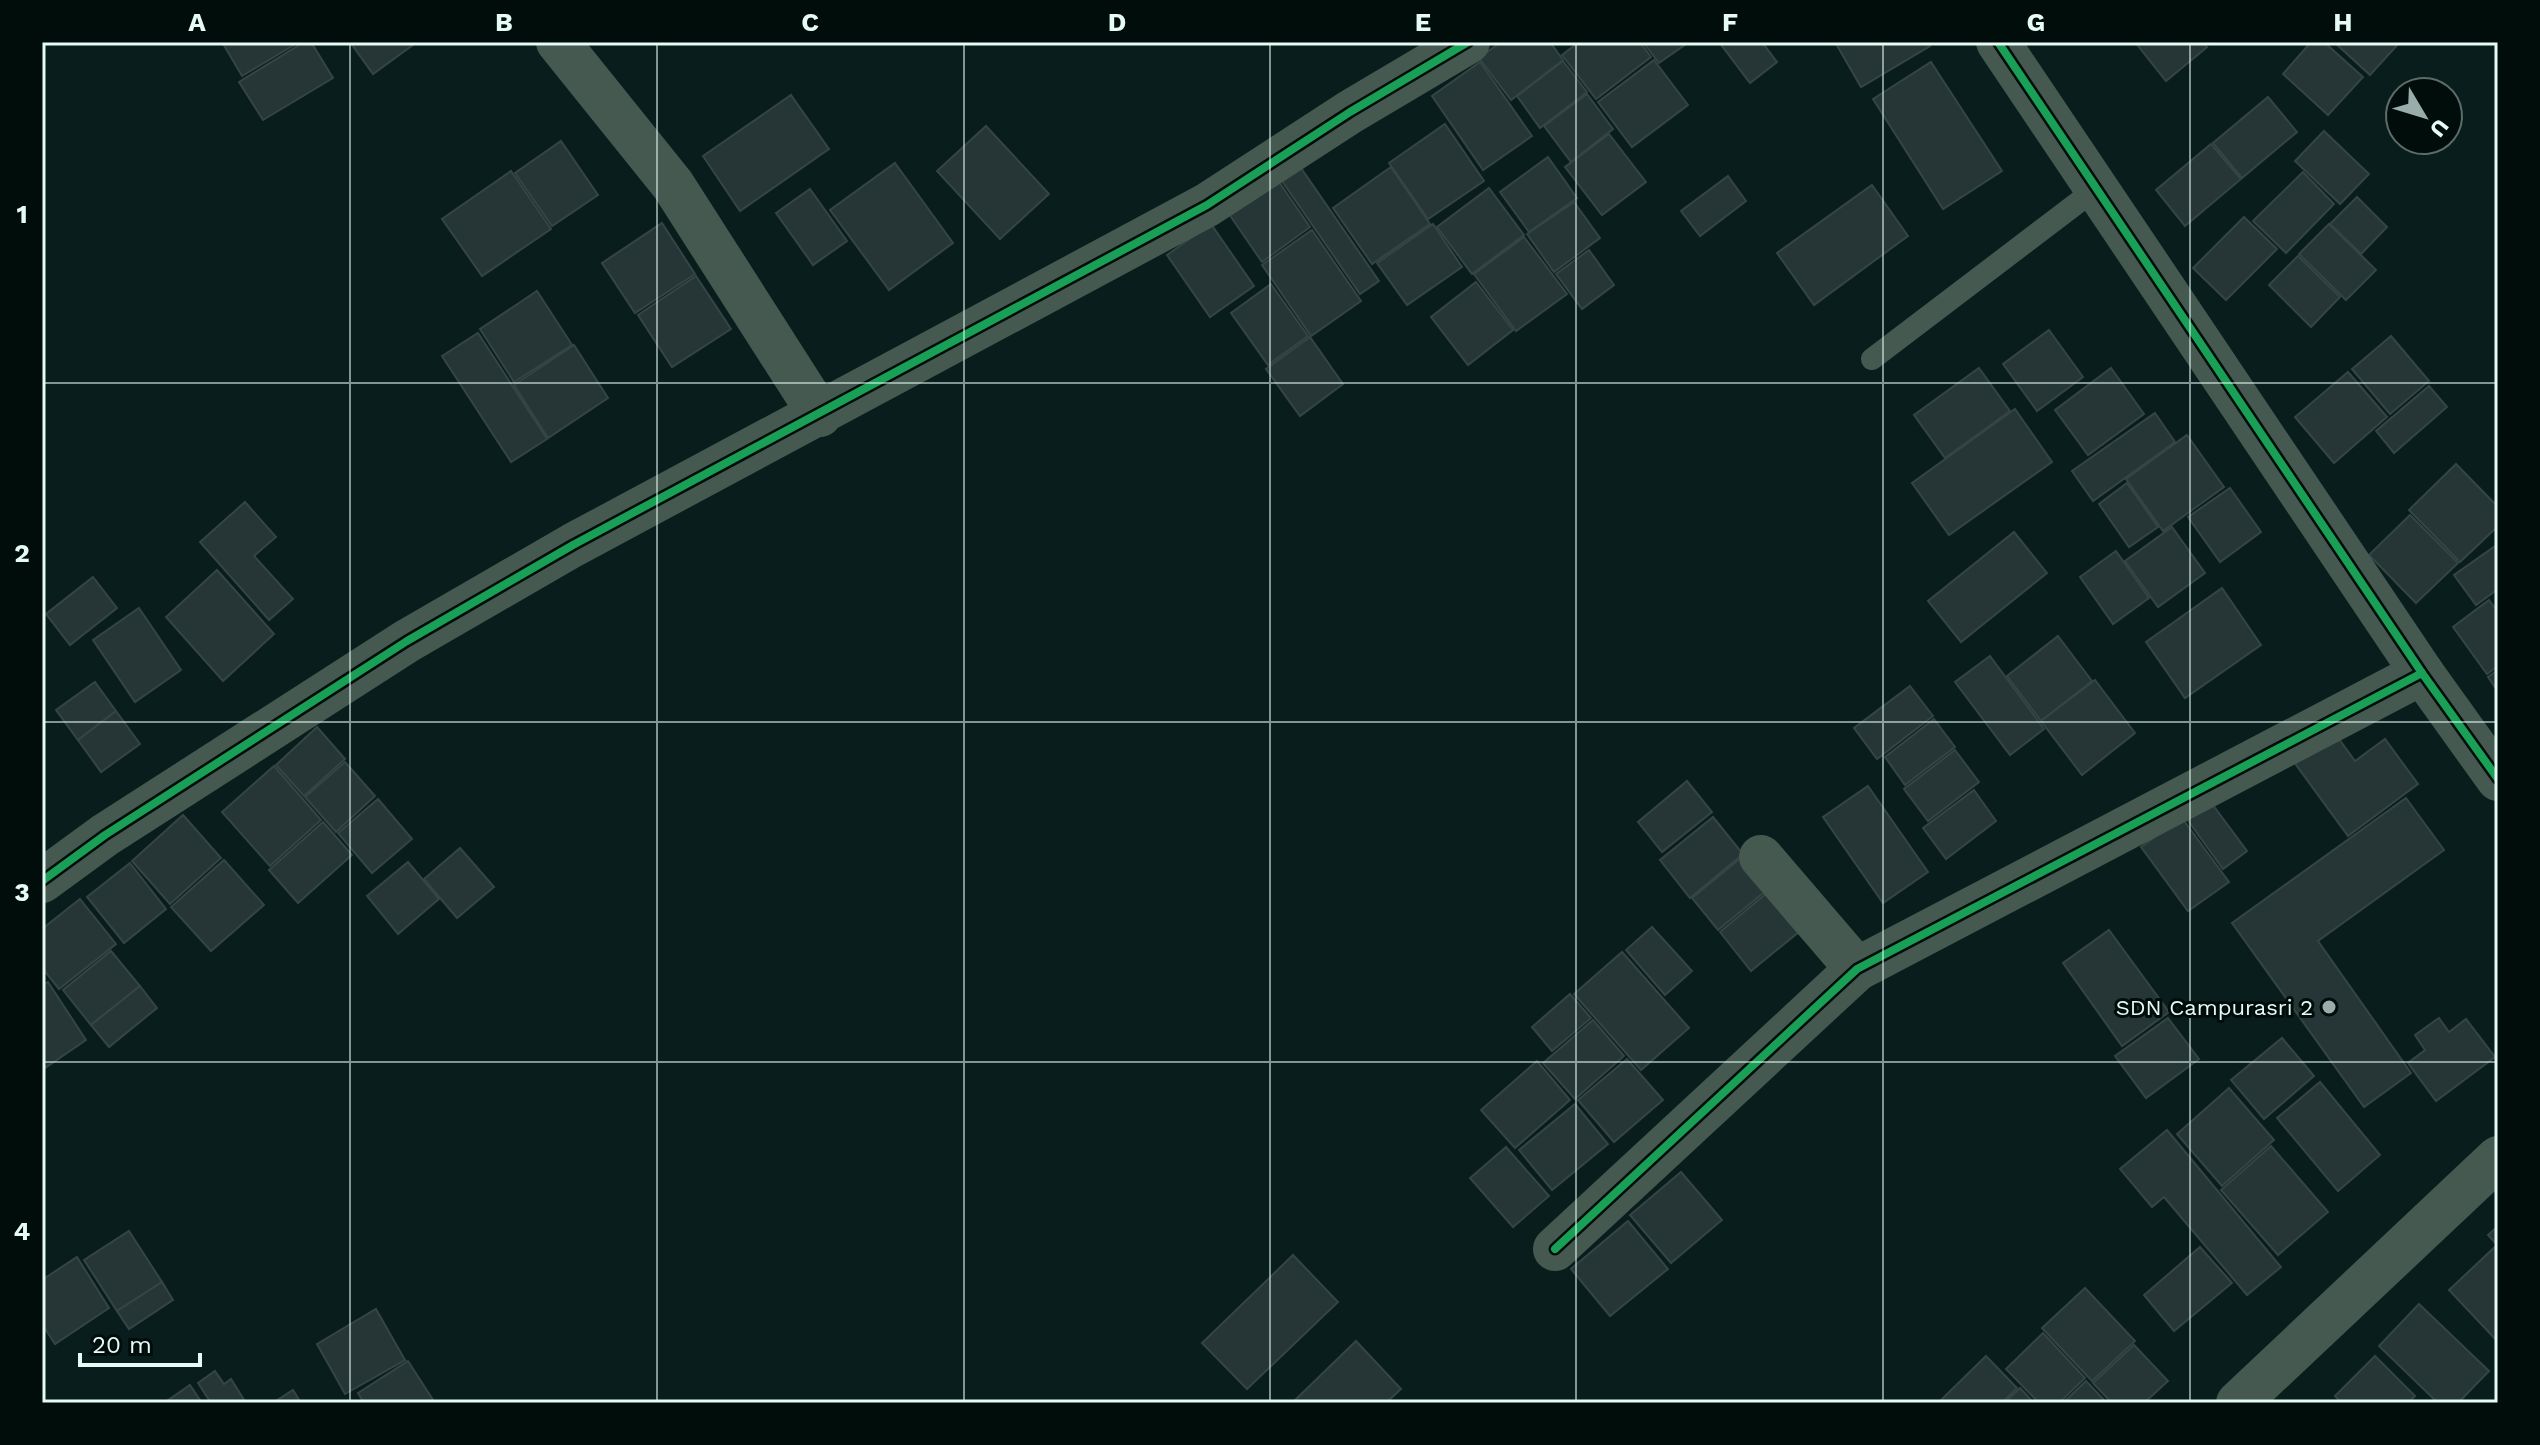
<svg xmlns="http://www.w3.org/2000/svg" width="2540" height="1445" font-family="'Work Sans',sans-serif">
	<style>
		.building { fill: #263636; stroke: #344544; stroke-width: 2 }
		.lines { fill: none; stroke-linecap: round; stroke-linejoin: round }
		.service { stroke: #455950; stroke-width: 22 }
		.minor { stroke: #455950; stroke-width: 44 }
		.tertiary { stroke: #455950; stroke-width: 44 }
		.cycleway-casing { stroke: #010d0b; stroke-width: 13 }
		.cycleway { stroke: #1a9f57; stroke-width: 8 }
		.grid { fill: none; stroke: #e6faf6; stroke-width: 2; stroke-opacity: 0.55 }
		.poi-dot { fill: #99adaa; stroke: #010d0b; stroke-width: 3 }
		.labels { text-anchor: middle; stroke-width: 6; stroke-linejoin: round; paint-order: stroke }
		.poi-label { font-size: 22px; fill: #e6faf6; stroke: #010d0b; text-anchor: end }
		.neatline { fill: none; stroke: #e6faf6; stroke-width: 3 }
		.grid-label { font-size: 26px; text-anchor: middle; font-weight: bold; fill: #e6faf6 }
	</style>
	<rect width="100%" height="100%" fill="#091e1c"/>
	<g class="building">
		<polygon points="222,42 299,42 242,76"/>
		<polygon points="304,42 311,42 333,78 263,120 239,82"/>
		<polygon points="350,42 417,42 373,74"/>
		<polygon points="1501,42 1550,42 1563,60 1511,100 1479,58"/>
		<polygon points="1579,42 1640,42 1651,57 1596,99 1562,55"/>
		<polygon points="1643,42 1689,42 1659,63"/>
		<polygon points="1719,42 1762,42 1777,62 1750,83"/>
		<polygon points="1835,42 1928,42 1930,46 1861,87"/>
		<polygon points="2135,42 2203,42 2207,47 2166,81"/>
		<polygon points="2311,42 2324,42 2363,77 2328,115 2283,74"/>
		<polygon points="2334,42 2400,42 2370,75"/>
		<polygon points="1654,60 1688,105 1632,147 1598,102"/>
		<polygon points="1563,61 1587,92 1540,128 1517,96"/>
		<polygon points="1480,62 1532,136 1483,170 1432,96"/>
		<polygon points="1931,62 2002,171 1943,209 1873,99"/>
		<polygon points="1587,94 1613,129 1571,162 1544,126"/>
		<polygon points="791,95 829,149 740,211 703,156"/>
		<polygon points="2268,97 2297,132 2242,178 2213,143"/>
		<polygon points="1445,124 1484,181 1428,219 1389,163"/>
		<polygon points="986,126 1049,194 1000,239 937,171"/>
		<polygon points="2324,131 2369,174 2340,204 2295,161"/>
		<polygon points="1609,134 1646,182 1602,215 1565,167"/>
		<polygon points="561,141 598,195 552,226 515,173"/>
		<polygon points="2211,144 2241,179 2185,226 2156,190"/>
		<polygon points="1548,157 1577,198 1529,232 1500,192"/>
		<polygon points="895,163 953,243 889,290 830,210"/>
		<polygon points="1391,167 1430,224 1372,264 1333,208"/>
		<polygon points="1301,168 1379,281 1360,294 1282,181"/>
		<polygon points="511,171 551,229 482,276 442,219"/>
		<polygon points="2303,172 2334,204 2286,253 2253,221"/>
		<polygon points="1728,176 1746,201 1700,236 1681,211"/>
		<polygon points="1277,179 1310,227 1262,262 1229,214"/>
		<polygon points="1872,185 1908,236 1814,305 1777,253"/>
		<polygon points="1489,188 1524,235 1472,274 1437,227"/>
		<polygon points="810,189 847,241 813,265 776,213"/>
		<polygon points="2357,197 2387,227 2361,254 2330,224"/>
		<polygon points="1574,202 1600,238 1554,272 1527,234"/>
		<polygon points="2244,217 2277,249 2226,300 2193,268"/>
		<polygon points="662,223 695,274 635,313 602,263"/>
		<polygon points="1211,224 1254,286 1210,317 1167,255"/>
		<polygon points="1433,224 1462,267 1407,305 1377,263"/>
		<polygon points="2329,224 2376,270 2346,300 2299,254"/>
		<polygon points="1312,230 1361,301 1311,336 1262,265"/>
		<polygon points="1524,237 1567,294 1516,331 1474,274"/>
		<polygon points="1589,250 1614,285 1582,309 1556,274"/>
		<polygon points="2298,256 2340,297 2311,327 2269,285"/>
		<polygon points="696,276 731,329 672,367 638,315"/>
		<polygon points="1476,282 1513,330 1468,365 1431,317"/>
		<polygon points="1271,284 1308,336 1268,365 1231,313"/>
		<polygon points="537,291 572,345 514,382 480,329"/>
		<polygon points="2049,330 2083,377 2037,411 2003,364"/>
		<polygon points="478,333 547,439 511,462 442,356"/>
		<polygon points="2391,336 2429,381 2390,414 2352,369"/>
		<polygon points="1310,337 1343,384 1300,416 1266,369"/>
		<polygon points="574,345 608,398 548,438 514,385"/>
		<polygon points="1979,368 2010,411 1945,458 1914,415"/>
		<polygon points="2111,368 2144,414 2088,455 2055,410"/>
		<polygon points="2348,372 2387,417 2334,463 2295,417"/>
		<polygon points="2429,386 2447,407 2394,453 2376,431"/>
		<polygon points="2015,409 2052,462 1949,535 1912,483"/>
		<polygon points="2155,413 2175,442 2093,501 2072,471"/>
		<polygon points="2187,435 2224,487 2163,531 2126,479"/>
		<polygon points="2456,464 2498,507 2498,526 2460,562 2409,510"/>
		<polygon points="2127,483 2158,527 2129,547 2099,504"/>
		<polygon points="2230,488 2261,532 2220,562 2188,517"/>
		<polygon points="245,502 276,537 254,556 293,599 269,620 200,542"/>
		<polygon points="2410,515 2458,563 2416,603 2369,555"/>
		<polygon points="2172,527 2205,573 2158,607 2125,561"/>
		<polygon points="2014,532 2047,573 1961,642 1928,601"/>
		<polygon points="2498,544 2498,589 2476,605 2454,575"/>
		<polygon points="2116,551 2149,598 2113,624 2080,577"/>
		<polygon points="217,570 274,634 223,681 166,617"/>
		<polygon points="93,577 117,608 70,645 46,614"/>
		<polygon points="2222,588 2261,645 2185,698 2146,642"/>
		<polygon points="2489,600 2498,612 2498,666 2487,674 2453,627"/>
		<polygon points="139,608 181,670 135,702 93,640"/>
		<polygon points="2058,636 2092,681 2041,721 2007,676"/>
		<polygon points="1990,656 2044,729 2010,755 1955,682"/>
		<polygon points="2498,670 2498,692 2488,677"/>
		<polygon points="2095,680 2135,733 2082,775 2041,721"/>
		<polygon points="95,682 116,711 78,740 56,710"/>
		<polygon points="1910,686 1933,716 1877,759 1854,728"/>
		<polygon points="116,711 140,744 101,772 78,740"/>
		<polygon points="1934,719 1955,747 1905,785 1885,757"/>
		<polygon points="317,727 345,759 304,796 276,765"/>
		<polygon points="2331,728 2355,761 2385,739 2418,784 2348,836 2291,758"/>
		<polygon points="1955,750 1979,782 1928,821 1904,789"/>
		<polygon points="345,762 375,796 336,832 305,797"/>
		<polygon points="274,766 321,820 270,866 222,812"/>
		<polygon points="1687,781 1712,812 1662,852 1638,822"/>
		<polygon points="1868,786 1928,872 1883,903 1823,817"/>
		<polygon points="1974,790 1996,821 1946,859 1923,828"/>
		<polygon points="2207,797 2247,851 2223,869 2184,815"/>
		<polygon points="2406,798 2444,850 2318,941 2411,1073 2364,1107 2232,923"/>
		<polygon points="378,799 412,839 372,873 338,833"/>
		<polygon points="183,815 221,858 170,904 132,861"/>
		<polygon points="1713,817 1743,854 1690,898 1660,860"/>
		<polygon points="2182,818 2229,882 2188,911 2141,847"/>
		<polygon points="323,822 352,855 298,903 269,870"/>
		<polygon points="460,848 494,887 457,918 424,879"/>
		<polygon points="1742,857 1768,889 1718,930 1692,898"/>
		<polygon points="224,860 264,905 211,951 171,907"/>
		<polygon points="408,862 439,899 398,934 367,896"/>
		<polygon points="130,863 166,909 124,943 87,897"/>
		<polygon points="1768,892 1800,931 1751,971 1720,932"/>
		<polygon points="80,899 116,944 59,989 42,968 42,929"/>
		<polygon points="1652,927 1692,971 1665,995 1626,950"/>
		<polygon points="2109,930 2169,1012 2122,1046 2063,963"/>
		<polygon points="111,951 140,986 91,1025 63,990"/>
		<polygon points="1622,952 1689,1028 1641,1070 1574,994"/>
		<polygon points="48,982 86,1040 42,1070 42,986"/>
		<polygon points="140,986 157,1008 109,1047 91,1025"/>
		<polygon points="1570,994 1591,1018 1552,1051 1532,1027"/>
		<polygon points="2168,1018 2199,1059 2146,1098 2115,1056"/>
		<polygon points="2439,1018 2449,1032 2466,1019 2495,1057 2436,1101 2408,1063 2425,1050 2415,1035"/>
		<polygon points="1593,1020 1624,1056 1575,1099 1543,1063"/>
		<polygon points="2282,1038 2314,1076 2264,1119 2231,1080"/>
		<polygon points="1627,1059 1663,1100 1614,1142 1578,1100"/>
		<polygon points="1537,1061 1570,1100 1515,1148 1481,1110"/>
		<polygon points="2320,1082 2380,1155 2338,1191 2277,1118"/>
		<polygon points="2229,1088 2274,1140 2222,1186 2177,1134"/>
		<polygon points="1575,1104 1608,1144 1552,1190 1519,1150"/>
		<polygon points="2167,1130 2281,1267 2247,1295 2164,1197 2152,1207 2120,1169"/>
		<polygon points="2271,1146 2328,1212 2278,1255 2221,1190"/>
		<polygon points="1506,1147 1549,1196 1513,1227 1470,1178"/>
		<polygon points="1681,1172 1722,1220 1671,1263 1630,1215"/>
		<polygon points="1628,1221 1668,1269 1610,1316 1571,1269"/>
		<polygon points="2498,1226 2498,1246 2488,1235"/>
		<polygon points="129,1231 162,1282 117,1311 84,1260"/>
		<polygon points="2497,1245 2498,1246 2498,1342 2449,1290"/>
		<polygon points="2200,1247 2232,1283 2174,1331 2144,1295"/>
		<polygon points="1293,1255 1338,1302 1247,1389 1202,1343"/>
		<polygon points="77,1257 109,1308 55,1344 42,1324 42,1280"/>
		<polygon points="162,1282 173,1300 129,1329 117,1311"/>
		<polygon points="2085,1288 2135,1341 2092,1381 2042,1328"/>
		<polygon points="2419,1304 2489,1371 2458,1403 2438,1403 2379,1346"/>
		<polygon points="376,1309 405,1360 345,1394 317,1344"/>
		<polygon points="2043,1333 2085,1378 2059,1403 2039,1403 2006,1369"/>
		<polygon points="1356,1341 1401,1389 1386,1403 1292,1403"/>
		<polygon points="2134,1345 2168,1381 2144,1403 2112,1403 2093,1383"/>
		<polygon points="1986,1356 2017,1388 2002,1403 1938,1403"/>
		<polygon points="2375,1356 2415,1396 2408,1403 2342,1403 2335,1396"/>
		<polygon points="408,1361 435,1403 364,1403 358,1393"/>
		<polygon points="215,1371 224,1384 231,1379 246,1403 211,1403 198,1383"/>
		<polygon points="2086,1381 2107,1403 2063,1403"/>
		<polygon points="190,1385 202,1403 164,1403"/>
		<polygon points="2020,1388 2034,1403 2004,1403"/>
		<polygon points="293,1390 301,1403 273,1403"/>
	</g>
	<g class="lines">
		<polyline class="service" points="1872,359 2097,188"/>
		<g class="minor">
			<polyline points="558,42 673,185 820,415"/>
			<polyline points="1761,857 1857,969"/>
			<polyline points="42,881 105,835 407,641 573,545 1207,205 1350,112 1468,42"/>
			<polyline points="1555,1249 1857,969 2422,673"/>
		</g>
		<g class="tertiary">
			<polyline points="1998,42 2422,673 2498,779"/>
			<polyline points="2238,1403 2498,1158"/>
		</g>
		<g class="cycleway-casing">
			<g id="cycleway">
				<polyline points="1998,42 2422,673 2498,779"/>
				<polyline points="42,881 105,835 407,641 573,545 1207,205 1350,112 1468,42"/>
				<polyline points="1555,1249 1857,969 2422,673"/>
			</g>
		</g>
		<use href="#cycleway" class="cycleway"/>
	</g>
	<path class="grid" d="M 350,42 L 350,1403M 657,42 L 657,1403M 964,42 L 964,1403M 1270,42 L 1270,1403M 1576,42 L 1576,1403M 1883,42 L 1883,1403M 2190,42 L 2190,1403M 42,383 L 2498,383M 42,722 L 2498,722M 42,1062 L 2498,1062"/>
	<circle class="poi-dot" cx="2329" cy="1007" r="8"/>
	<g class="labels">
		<g class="poi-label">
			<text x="2313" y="1015">SDN Campurasri 2</text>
		</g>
	</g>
	<rect width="2540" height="1445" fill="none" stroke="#010d0b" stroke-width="88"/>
	<g transform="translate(2424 116) rotate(128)"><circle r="38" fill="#010d0b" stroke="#5d6c69" stroke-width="2"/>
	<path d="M0-6L14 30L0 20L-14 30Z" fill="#99adaa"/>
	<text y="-12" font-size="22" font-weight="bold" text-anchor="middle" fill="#e6faf6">U</text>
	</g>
	<path d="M80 1353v12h120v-12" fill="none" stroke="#e6faf6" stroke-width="4"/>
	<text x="92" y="1353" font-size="24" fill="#e6faf6" stroke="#010d0b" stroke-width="6" paint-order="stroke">20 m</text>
	<rect x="44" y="44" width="2452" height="1357" class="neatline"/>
	<g class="grid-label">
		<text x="197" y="31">A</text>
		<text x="504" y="31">B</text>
		<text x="810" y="31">C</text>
		<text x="1117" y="31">D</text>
		<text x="1423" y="31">E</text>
		<text x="1730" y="31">F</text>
		<text x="2036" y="31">G</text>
		<text x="2343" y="31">H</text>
		<text x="22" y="223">1</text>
		<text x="22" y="562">2</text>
		<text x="22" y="901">3</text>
		<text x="22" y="1240">4</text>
	</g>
</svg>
